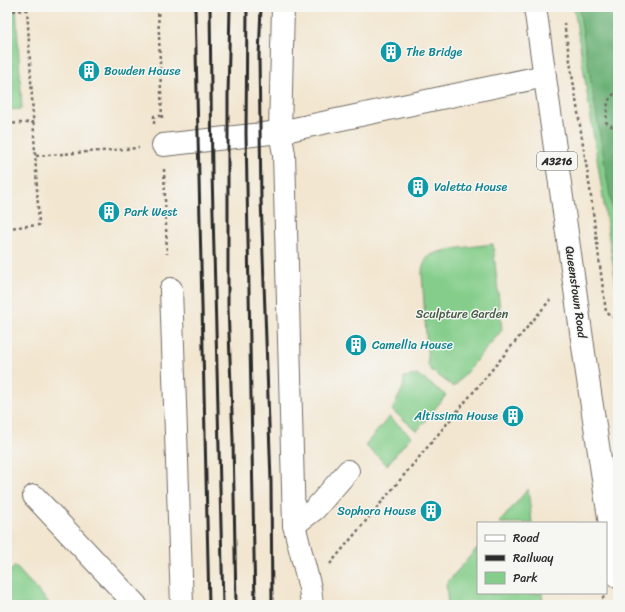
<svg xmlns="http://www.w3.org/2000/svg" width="625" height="612" font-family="Sriracha,sans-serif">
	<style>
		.green { fill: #84cd8a; stroke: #587c5a }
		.forest { fill: #6bb076; stroke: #4b6e50 }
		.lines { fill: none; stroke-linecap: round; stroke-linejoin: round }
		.minor-casing { stroke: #716c65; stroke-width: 24 }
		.major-casing { stroke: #716c65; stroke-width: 24 }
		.path { stroke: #716c65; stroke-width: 2.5; stroke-dasharray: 3 3; stroke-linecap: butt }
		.minor { stroke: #fff; stroke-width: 22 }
		.major { stroke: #fff; stroke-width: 22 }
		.rail { stroke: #2b2b2b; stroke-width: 3 }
		.labels { text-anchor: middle; stroke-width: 3; stroke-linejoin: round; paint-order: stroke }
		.shield { fill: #f6f6f2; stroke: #686867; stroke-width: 1 }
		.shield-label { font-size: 11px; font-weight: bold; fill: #2b2b2b }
		.culture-label { font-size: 12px; fill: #0d838f; stroke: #f6f6f2; text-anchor: start }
		.street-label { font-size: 12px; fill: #2b2b2b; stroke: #f6f6f2 }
		.park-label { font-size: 12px; fill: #465c48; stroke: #f6f6f2 }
	</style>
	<rect width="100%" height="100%" fill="#f6f6f2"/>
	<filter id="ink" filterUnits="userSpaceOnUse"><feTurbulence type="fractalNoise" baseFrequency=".025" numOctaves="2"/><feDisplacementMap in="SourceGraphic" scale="8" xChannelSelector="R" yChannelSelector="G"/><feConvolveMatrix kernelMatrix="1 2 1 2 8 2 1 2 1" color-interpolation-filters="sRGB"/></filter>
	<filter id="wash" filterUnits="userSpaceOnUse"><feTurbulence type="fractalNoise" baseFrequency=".012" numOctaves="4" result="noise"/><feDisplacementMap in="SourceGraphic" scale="16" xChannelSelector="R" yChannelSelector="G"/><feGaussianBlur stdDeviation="0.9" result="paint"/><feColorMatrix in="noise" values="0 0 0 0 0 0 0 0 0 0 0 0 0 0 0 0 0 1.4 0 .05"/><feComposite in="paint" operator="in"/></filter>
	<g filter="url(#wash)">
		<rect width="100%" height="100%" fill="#f2e6d0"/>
		<g class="green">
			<polygon points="7,7 16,7 22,109 7,110"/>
			<polygon points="574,7 618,7 618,297"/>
			<path d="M 493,244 L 502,330 L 454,387 L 432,371 L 428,365 L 422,274 C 422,267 424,259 431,255 C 441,249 479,246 493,244 Z"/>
			<polygon points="418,375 446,395 417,431 392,410 403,388 404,377"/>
			<polygon points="389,417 411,436 387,465 365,445"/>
			<polygon points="528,489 532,523 499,523"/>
			<polygon points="478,547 478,593 542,593 543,605 448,605 446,584"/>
			<polygon points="15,566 51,605 7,605 7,571 8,569 10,571"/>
		</g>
		<polygon class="forest" points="579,7 618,7 618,243 584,40"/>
	</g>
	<g filter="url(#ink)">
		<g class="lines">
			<g class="minor-casing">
				<g id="minor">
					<polyline points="283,7 280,132 284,154 294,525 310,588 312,605"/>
					<polyline points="163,145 280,132 545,76"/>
					<polyline points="171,289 182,605"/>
					<polyline points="34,496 136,605"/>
					<polyline points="294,525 315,509 348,471"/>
				</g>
			</g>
			<g class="major-casing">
				<polyline id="major" points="535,7 585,360 618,577"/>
			</g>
			<g class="path">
				<polyline points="158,7 162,120"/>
				<polyline points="7,11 27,10"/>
				<polyline points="564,23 590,189 606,312 617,320 618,326"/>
				<polyline points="618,89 608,101 606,122 618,131"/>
				<polyline points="7,124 34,122"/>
				<polyline points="154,124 154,116 162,116"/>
				<polyline points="36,156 139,148"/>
				<polyline points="164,169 167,254"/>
				<polyline points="7,228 39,225 27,7"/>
				<polyline points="330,564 550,300"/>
				<polyline points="603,596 604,605"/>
			</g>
			<use href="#minor" class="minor"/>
			<use href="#major" class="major"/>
			<g class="rail">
				<polyline points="195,7 209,605"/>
				<polyline points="210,7 212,173 223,605"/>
				<polyline points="230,7 228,96 228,306 233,440 236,605"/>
				<polyline points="247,7 246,134 255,605"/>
				<polyline points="261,7 259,56 261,199 271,481 272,605"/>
			</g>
		</g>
	</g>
	<defs>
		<g id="building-disc" transform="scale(1.15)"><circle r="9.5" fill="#0f9aa8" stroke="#f6f6f2"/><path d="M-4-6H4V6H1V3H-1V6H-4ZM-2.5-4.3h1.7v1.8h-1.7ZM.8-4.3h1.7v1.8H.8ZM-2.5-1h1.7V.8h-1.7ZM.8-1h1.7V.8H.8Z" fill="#fff"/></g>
	</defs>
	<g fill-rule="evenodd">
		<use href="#building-disc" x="391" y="52"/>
		<use href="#building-disc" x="89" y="71"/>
		<use href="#building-disc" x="418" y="187"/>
		<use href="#building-disc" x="109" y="212"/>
		<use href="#building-disc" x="356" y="345"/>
		<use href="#building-disc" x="513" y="416"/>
		<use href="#building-disc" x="431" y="511"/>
	</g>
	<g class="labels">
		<rect class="shield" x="537" y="152" width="40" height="18" rx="3"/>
		<g class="shield-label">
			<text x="557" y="165">A3216</text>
		</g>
		<g class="culture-label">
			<text x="406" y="56">The Bridge</text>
			<text x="104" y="75">Bowden House</text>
			<text x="434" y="191">Valetta House</text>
			<text x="124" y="216">Park West</text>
			<text x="372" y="349">Camellia House</text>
			<text x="498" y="420" text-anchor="end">Altissima House</text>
			<text x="416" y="515" text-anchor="end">Sophora House</text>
		</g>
		<g class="street-label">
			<text transform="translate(576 292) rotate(82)" y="4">Queenstown Road</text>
		</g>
		<g class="park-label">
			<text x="462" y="318">Sculpture Garden</text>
		</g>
	</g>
	<rect width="625" height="612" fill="none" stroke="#f6f6f2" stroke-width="24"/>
	<rect x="477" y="522" width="130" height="72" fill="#f6f6f2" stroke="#a5a5a2"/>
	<rect x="485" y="535" width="20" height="6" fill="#ffffff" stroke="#a5a5a2"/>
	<text x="513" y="542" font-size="12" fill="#2b2b2b">Road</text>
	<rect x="485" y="555" width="20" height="6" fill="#2b2b2b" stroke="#a5a5a2"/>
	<text x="513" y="562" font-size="12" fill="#2b2b2b">Railway</text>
	<rect x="485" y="572" width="20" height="12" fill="#84cd8a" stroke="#a5a5a2"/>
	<text x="513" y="582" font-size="12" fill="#2b2b2b">Park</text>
</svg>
